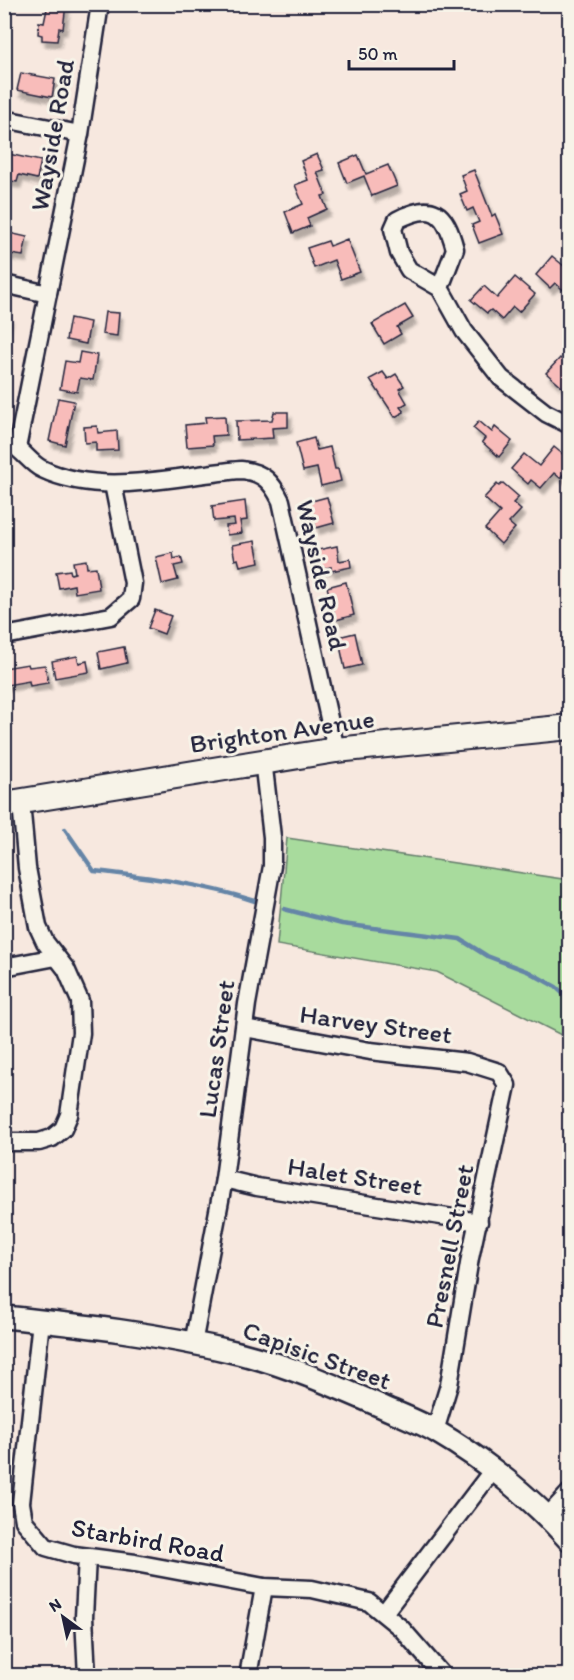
<svg xmlns="http://www.w3.org/2000/svg" width="574" height="1680" font-family="Itim,sans-serif">
	<style>
		.green { fill: #a8db9d; stroke: #657e6c; stroke-width: 1.5 }
		.lines { fill: none; stroke-linecap: round; stroke-linejoin: round }
		.stream { stroke: #6585a7; stroke-width: 4.5 }
		.building { fill: #f8bcba; stroke: #22223b; stroke-width: 1.5; filter: url(#shadow) }
		.minor-casing { stroke: #22223b; stroke-width: 21 }
		.tertiary-casing { stroke: #22223b; stroke-width: 26 }
		.secondary-casing { stroke: #22223b; stroke-width: 28 }
		.minor { stroke: #f7f3e8; stroke-width: 16 }
		.tertiary { stroke: #f7f3e8; stroke-width: 21 }
		.secondary { stroke: #f7f3e8; stroke-width: 24 }
		.labels { text-anchor: middle; stroke-width: 6; stroke-linejoin: round; paint-order: stroke }
		.street-label { font-size: 26px; fill: #22223b; stroke: #f7f3e8 }
	</style>
	<defs>
		<filter id="shadow"><feDropShadow dx="3.5" dy="6" stdDeviation="1.5" flood-color="#0004"/></filter>
	</defs>
	<rect width="100%" height="100%" fill="#f7e8df"/>
	<filter id="ink" filterUnits="userSpaceOnUse"><feTurbulence type="fractalNoise" baseFrequency=".0167" numOctaves="2"/><feDisplacementMap in="SourceGraphic" scale="12" xChannelSelector="R" yChannelSelector="G"/><feConvolveMatrix kernelMatrix="1 2 1 2 8 2 1 2 1" color-interpolation-filters="sRGB"/></filter>
	<g filter="url(#ink)">
		<polygon class="green" points="287,838 569,880 569,1039 437,972 277,945"/>
		<g class="lines">
			<g class="stream">
				<path d="M 65,829 L 94,871 C 149,877 203,884 255,901"/>
				<polyline points="284,909 342,924 460,939 487,956 529,972 556,987 570,1000"/>
			</g>
		</g>
		<g class="building">
			<polygon points="48,4 66,4 63,29 59,28 57,41 42,40 42,35 38,34 39,22 44,23"/>
			<polygon points="21,73 55,79 52,97 17,90"/>
			<polygon points="4,153 41,161 37,179 19,175 17,182 4,180"/>
			<polygon points="317,154 324,170 317,172 326,195 322,196 327,209 307,218 310,226 293,233 285,212 303,204 295,185 308,180 301,161"/>
			<polygon points="358,155 366,174 388,165 397,186 372,196 364,176 347,183 339,163"/>
			<polygon points="474,170 492,216 495,214 503,234 479,243 472,225 479,222 473,208 467,211 460,194 467,191 461,175"/>
			<polygon points="4,229 9,230 9,233 27,237 23,256 4,253"/>
			<polygon points="347,239 360,272 341,279 334,260 314,268 307,248 328,241 330,246"/>
			<polygon points="552,256 570,271 570,290 567,293 555,283 550,288 536,275"/>
			<polygon points="515,277 535,294 519,312 513,307 502,320 491,310 487,313 471,300 484,286 497,298"/>
			<polygon points="405,305 413,318 397,327 401,334 384,344 372,324"/>
			<polygon points="105,312 119,313 117,336 102,334"/>
			<polygon points="4,315 9,316 4,342"/>
			<polygon points="70,318 90,322 86,344 66,340"/>
			<polygon points="80,352 97,355 93,380 80,378 77,392 60,389 65,361 78,363"/>
			<polygon points="560,358 570,367 570,385 568,383 563,388 546,373"/>
			<polygon points="383,372 388,379 396,374 404,386 399,389 407,403 400,407 404,412 395,417 370,379"/>
			<polygon points="58,398 74,401 65,445 49,441"/>
			<polygon points="274,412 288,412 288,427 272,428 273,438 237,440 236,421 272,420"/>
			<polygon points="225,416 226,435 212,436 213,445 187,447 185,425 206,423 205,417"/>
			<polygon points="479,421 492,432 495,427 512,441 499,457 482,442 485,438 473,428"/>
			<polygon points="97,426 98,433 117,431 118,450 96,451 96,442 85,443 84,427"/>
			<polygon points="314,438 317,450 330,447 335,469 338,469 341,481 321,486 317,468 303,471 296,443"/>
			<polygon points="554,447 570,460 570,466 560,478 554,473 541,488 531,480 528,484 511,469 524,454 539,466"/>
			<polygon points="503,483 519,497 513,503 521,510 509,523 515,528 501,544 485,529 500,512 484,498 497,484 499,486"/>
			<polygon points="327,497 334,523 316,528 308,502"/>
			<polygon points="245,501 247,520 240,521 242,533 227,535 226,526 235,525 234,519 214,521 212,506"/>
			<polygon points="255,541 259,562 240,566 238,559 235,560 232,545"/>
			<polygon points="337,546 339,561 350,559 351,567 331,571 331,567 321,569 318,550"/>
			<polygon points="173,553 174,559 181,557 183,564 174,566 178,580 162,584 156,557"/>
			<polygon points="86,560 87,568 96,567 99,589 75,593 74,585 59,588 56,572 70,570 71,574 75,573 73,562"/>
			<polygon points="346,582 354,615 336,620 327,587"/>
			<polygon points="155,610 171,616 164,634 148,628"/>
			<polygon points="355,633 362,665 345,669 338,637"/>
			<polygon points="124,647 127,663 101,669 98,652"/>
			<polygon points="77,656 79,663 87,661 89,672 55,678 52,661"/>
			<polygon points="28,664 29,667 45,665 48,683 30,686 29,681 7,685 4,668"/>
		</g>
		<g class="lines">
			<g class="minor-casing">
				<g id="minor">
					<path d="M 100,4 L 80,134 L 17,448 C 25,454 33,465 42,469 C 103,498 176,475 241,470 C 263,472 272,482 281,501 L 336,750"/>
					<polyline points="4,119 80,134"/>
					<polyline points="4,284 48,294"/>
					<path d="M 440,288 L 455,249 C 445,210 432,202 397,220 L 393,229 L 399,253 L 409,270 L 440,288 L 464,331 L 501,378 L 546,413 L 570,425"/>
					<polyline points="4,636 111,616 131,599 133,583 113,484"/>
					<polyline points="4,967 56,957"/>
					<polyline points="245,1028 370,1051 467,1062 499,1072 507,1085 470,1258 449,1385 435,1431"/>
					<polyline points="4,1142 39,1142 52,1138 63,1129 69,1115 81,1033 80,1001 66,969 45,942 38,927 27,868 21,802"/>
					<polyline points="224,1179 257,1187 479,1222"/>
					<polyline points="41,1321 21,1503 24,1521 46,1547 74,1555 135,1563 264,1587 312,1589 369,1602 401,1628 443,1676"/>
					<polyline points="193,1344 224,1179 247,1004 272,866 272,837 263,760"/>
					<polyline points="548,1516 570,1492"/>
					<polyline points="87,1557 84,1617 87,1676"/>
					<polyline points="384,1613 492,1471"/>
					<polyline points="248,1676 264,1587"/>
				</g>
			</g>
			<g class="tertiary-casing">
				<path id="tertiary" d="M 4,1317 C 81,1325 159,1334 234,1352 C 285,1364 335,1386 383,1407 C 401,1415 420,1422 437,1432 C 485,1460 533,1499 570,1541"/>
			</g>
			<g class="secondary-casing">
				<polyline id="secondary" points="4,804 336,750 570,727"/>
			</g>
			<use href="#minor" class="minor"/>
			<use href="#tertiary" class="tertiary"/>
			<use href="#secondary" class="secondary"/>
		</g>
	</g>
	<g class="labels">
		<g class="street-label">
			<text transform="translate(52 135) rotate(-80)" y="9">Wayside Road</text>
			<text transform="translate(322 575) rotate(77)" y="9">Wayside Road</text>
			<text transform="translate(282 731) rotate(-8)" y="9">Brighton Avenue</text>
			<text transform="translate(376 1024) rotate(8)" y="9">Harvey Street</text>
			<text transform="translate(216 1049) rotate(-82)" y="9">Lucas Street</text>
			<text transform="translate(355 1176) rotate(9)" y="9">Halet Street</text>
			<text transform="translate(449 1246) rotate(-79)" y="9">Presnell Street</text>
			<text transform="translate(317 1355) rotate(20)" y="9">Capisic Street</text>
			<text transform="translate(148 1540) rotate(10)" y="9">Starbird Road</text>
		</g>
	</g>
	<rect width="574" height="1680" fill="none" stroke="#f7f3e8" stroke-width="24"/>
	<rect x="12" y="12" width="550" height="1656" fill="none" stroke="#22223b" stroke-width="2" filter="url(#ink)"/>
	<g transform="translate(63 1617) rotate(327)" stroke="#f7f3e8" stroke-width="4.5" paint-order="stroke">
	<path d="M0-4.5L10 22L0 15L-10 22Z" fill="#22223b"/>
	<text y="-9" font-size="16" font-weight="bold" text-anchor="middle" fill="#22223b">N</text>
	</g>
	<path d="M349 60v9h105v-9" fill="none" stroke="#22223b" stroke-width="3"/>
	<text x="358" y="60" font-size="18" fill="#22223b" stroke="#f7f3e8" stroke-width="4.5" paint-order="stroke">50 m</text>
</svg>
